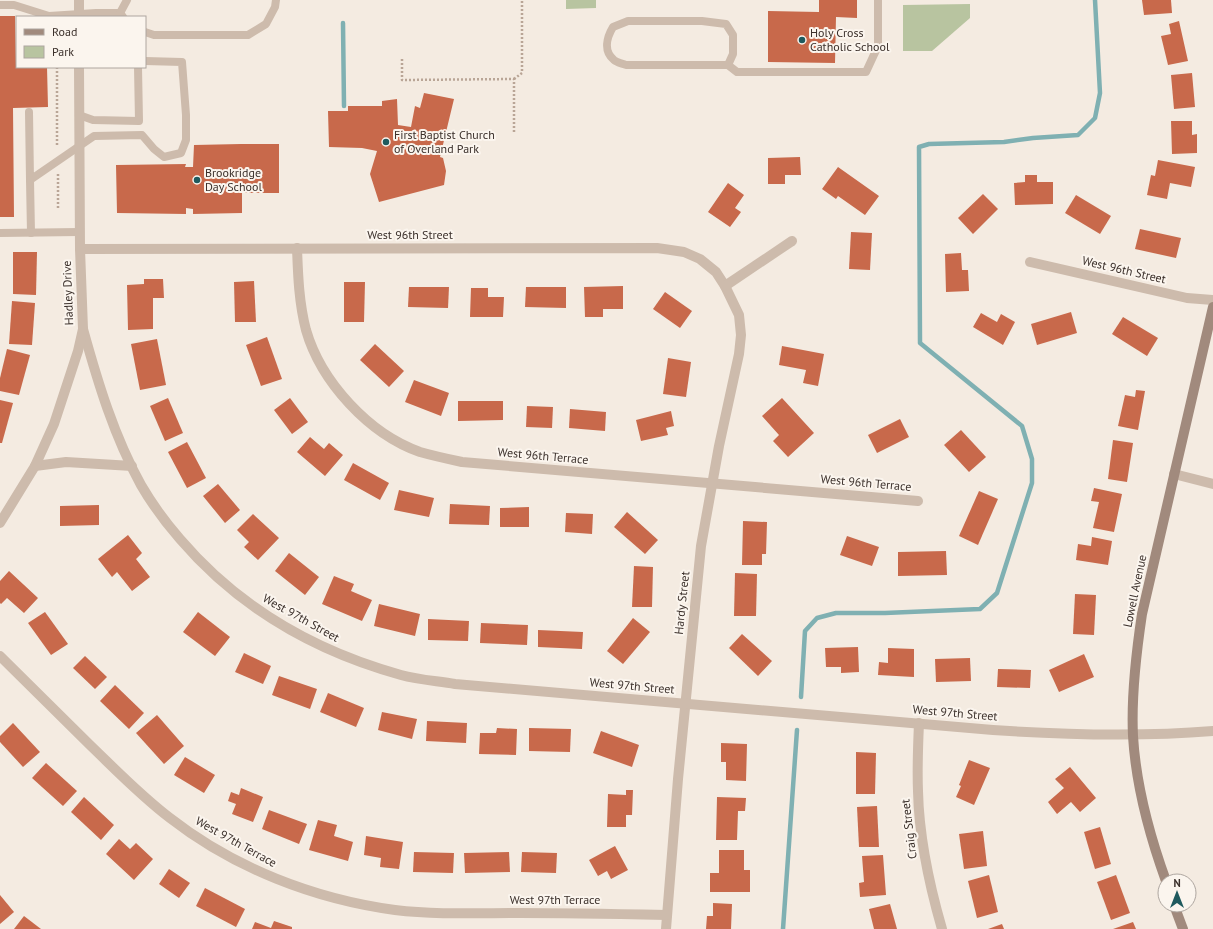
<svg xmlns="http://www.w3.org/2000/svg" width="1213" height="929" font-family="'PT Sans',sans-serif">
	<style>
		.green { fill: #b8c4a0 }
		.lines { fill: none; stroke-linecap: round; stroke-linejoin: round }
		.stream { stroke: #7fb0b2; stroke-width: 4.5 }
		.building { fill: #c8694b }
		.path { stroke: #b9a596; stroke-width: 2.5; stroke-dasharray: 2 2; stroke-linecap: butt }
		.lane { stroke: #cdbbac; stroke-width: 8 }
		.street { stroke: #cdbbac; stroke-width: 10 }
		.secondary { stroke: #a18a7d; stroke-width: 10 }
		.poi-dot { fill: #1f5a5e; stroke: #fbf5ee; stroke-width: 1.5 }
		.labels { text-anchor: middle; stroke-width: 4; stroke-linejoin: round; paint-order: stroke }
		.poi-label { font-size: 12px; fill: #3b302b; stroke: #fbf5ee; text-anchor: start }
		.street-label { font-size: 12px; fill: #3b302b; stroke: #fbf5ee }
	</style>
	<rect width="100%" height="100%" fill="#f4ebe1"/>
	<g class="green">
		<polygon points="566,0 596,0 596,8 566,9"/>
		<polygon points="970,4 970,18 932,51 903,51 903,5"/>
	</g>
	<g class="lines">
		<g class="stream">
			<polyline points="343,23 344,106"/>
			<polyline points="801,697 805,631 817,618 836,613 885,613 980,609 997,593 1032,483 1032,459 1022,426 920,343 919,147 929,144 1004,142 1033,138 1078,135 1095,118 1100,93 1095,0"/>
			<polyline points="783,929 797,730"/>
		</g>
	</g>
	<g class="building">
		<polygon points="819,0 857,0 857,18 836,17 835,63 768,62 768,11 819,12"/>
		<polygon points="1142,0 1171,0 1172,13 1144,15"/>
		<polygon points="0,16 15,16 16,66 47,67 48,107 13,108 14,217 0,217"/>
		<polygon points="1179,21 1188,61 1168,65 1161,36 1171,34 1169,24"/>
		<polygon points="1192,73 1195,107 1174,109 1171,75"/>
		<polygon points="424,93 454,99 440,157 443,158 446,171 444,185 379,202 370,174 377,151 362,148 329,147 328,111 348,111 348,106 382,106 382,101 397,99 398,125 411,127 415,106 420,108"/>
		<polygon points="1171,121 1192,121 1192,135 1197,134 1197,153 1172,154"/>
		<polygon points="241,144 279,144 279,193 242,193 242,213 193,214 193,209 186,208 186,214 117,213 116,165 186,164 185,167 193,167 194,145"/>
		<polygon points="800,157 801,175 785,175 785,184 768,184 768,158"/>
		<polygon points="1158,160 1195,167 1191,187 1170,183 1167,199 1147,195 1151,175 1155,176"/>
		<polygon points="838,167 879,196 865,215 838,196 836,199 822,189"/>
		<polygon points="1025,175 1037,175 1037,182 1053,182 1053,204 1015,205 1014,183 1025,182"/>
		<polygon points="728,183 744,195 735,208 741,212 730,227 708,212"/>
		<polygon points="983,194 998,209 973,234 958,218"/>
		<polygon points="1076,195 1111,216 1100,234 1065,213"/>
		<polygon points="1140,229 1181,238 1176,258 1135,249"/>
		<polygon points="851,232 872,233 870,270 849,269"/>
		<polygon points="13,252 37,252 36,295 13,294"/>
		<polygon points="961,253 962,270 968,270 969,291 946,292 945,254"/>
		<polygon points="144,279 163,279 164,298 153,298 153,329 128,330 127,285 144,284"/>
		<polygon points="254,281 256,322 235,322 234,282"/>
		<polygon points="344,282 365,282 364,322 344,322"/>
		<polygon points="623,286 623,309 603,309 603,317 585,317 584,287"/>
		<polygon points="409,287 449,287 448,308 408,307"/>
		<polygon points="526,287 566,287 566,308 525,307"/>
		<polygon points="471,288 488,288 488,297 504,297 503,317 470,317"/>
		<polygon points="665,292 692,311 680,328 653,309"/>
		<polygon points="12,301 35,303 32,345 9,344"/>
		<polygon points="1071,312 1077,333 1037,345 1031,324"/>
		<polygon points="981,313 997,322 1001,314 1015,322 1003,345 973,327"/>
		<polygon points="1123,317 1158,338 1147,356 1112,334"/>
		<polygon points="267,337 282,379 261,386 246,345"/>
		<polygon points="157,339 166,385 140,390 131,344"/>
		<polygon points="375,344 404,371 389,387 360,360"/>
		<polygon points="782,346 824,354 818,386 803,383 806,370 779,365"/>
		<polygon points="7,349 30,355 19,395 0,391 0,378"/>
		<polygon points="668,358 691,362 686,397 663,394"/>
		<polygon points="414,380 449,393 441,416 405,402"/>
		<polygon points="1136,390 1145,391 1138,430 1118,426 1125,395 1135,397"/>
		<polygon points="168,398 183,433 165,441 150,406"/>
		<polygon points="290,398 308,422 292,434 274,410"/>
		<polygon points="782,398 814,433 788,457 773,441 779,435 762,416"/>
		<polygon points="0,400 13,403 2,443 0,443"/>
		<polygon points="458,401 503,401 503,420 458,421"/>
		<polygon points="527,406 553,407 552,428 526,427"/>
		<polygon points="570,409 606,412 605,431 569,428"/>
		<polygon points="671,411 674,426 666,428 668,435 641,441 636,420"/>
		<polygon points="900,419 909,437 877,453 868,435"/>
		<polygon points="961,430 986,457 969,472 944,445"/>
		<polygon points="310,437 324,449 329,443 343,455 325,476 297,452"/>
		<polygon points="1113,440 1133,443 1127,482 1108,479"/>
		<polygon points="187,442 206,478 187,488 168,452"/>
		<polygon points="353,463 389,483 380,500 344,480"/>
		<polygon points="218,484 240,510 225,523 203,496"/>
		<polygon points="1094,488 1122,494 1114,532 1093,528 1099,502 1091,501"/>
		<polygon points="399,490 434,498 429,517 394,510"/>
		<polygon points="979,491 998,499 978,545 959,536"/>
		<polygon points="450,504 490,506 489,525 449,524"/>
		<polygon points="99,505 99,525 60,526 60,506"/>
		<polygon points="529,507 529,527 500,527 500,508"/>
		<polygon points="627,512 658,540 645,554 614,527"/>
		<polygon points="566,513 593,514 592,534 565,532"/>
		<polygon points="253,514 279,538 258,560 244,547 249,542 237,530"/>
		<polygon points="743,521 767,522 766,554 762,554 762,565 742,565"/>
		<polygon points="128,535 142,553 136,559 150,577 132,591 117,572 112,577 98,559"/>
		<polygon points="847,536 879,547 872,566 840,555"/>
		<polygon points="1092,537 1112,541 1108,565 1076,560 1078,544 1091,546"/>
		<polygon points="946,551 947,575 898,576 898,552"/>
		<polygon points="289,553 319,577 305,595 275,571"/>
		<polygon points="634,566 653,567 652,607 632,607"/>
		<polygon points="9,571 38,598 24,613 7,598 1,604 0,603 0,581"/>
		<polygon points="735,573 757,574 756,616 734,616"/>
		<polygon points="334,576 354,584 351,591 372,600 362,621 322,604"/>
		<polygon points="1075,594 1096,595 1094,635 1073,634"/>
		<polygon points="379,604 420,614 415,636 374,626"/>
		<polygon points="45,612 68,644 51,655 28,623"/>
		<polygon points="198,612 230,637 215,656 183,632"/>
		<polygon points="633,618 650,632 623,664 607,651"/>
		<polygon points="428,619 469,621 468,641 428,640"/>
		<polygon points="481,623 528,625 527,645 480,643"/>
		<polygon points="538,630 583,632 582,649 538,647"/>
		<polygon points="742,634 772,661 758,676 729,648"/>
		<polygon points="858,647 859,672 841,673 841,667 826,667 825,648"/>
		<polygon points="888,648 914,649 914,677 878,675 879,662 888,663"/>
		<polygon points="244,653 271,666 263,684 235,672"/>
		<polygon points="1084,654 1094,677 1059,692 1049,670"/>
		<polygon points="85,656 107,677 95,689 73,668"/>
		<polygon points="970,658 971,681 936,682 935,659"/>
		<polygon points="998,669 1031,670 1030,688 997,687"/>
		<polygon points="279,676 317,689 310,709 272,695"/>
		<polygon points="115,685 144,713 129,729 100,701"/>
		<polygon points="328,693 364,708 356,727 320,712"/>
		<polygon points="382,712 417,719 412,739 378,730"/>
		<polygon points="157,715 184,746 164,764 136,733"/>
		<polygon points="427,721 467,723 466,743 426,741"/>
		<polygon points="13,723 40,752 23,767 0,742 0,736"/>
		<polygon points="497,728 517,729 516,755 479,754 480,733 496,733"/>
		<polygon points="529,728 571,729 570,752 529,751"/>
		<polygon points="601,731 639,745 632,767 593,753"/>
		<polygon points="721,743 747,744 746,781 726,780 726,762 721,762"/>
		<polygon points="856,752 876,753 875,794 856,794"/>
		<polygon points="185,757 215,775 204,793 174,775"/>
		<polygon points="969,760 990,768 974,805 956,797 961,786 959,785"/>
		<polygon points="46,763 77,791 63,806 32,778"/>
		<polygon points="1070,767 1096,798 1080,812 1071,802 1057,814 1048,802 1064,788 1055,779"/>
		<polygon points="241,788 263,797 253,822 232,814 236,804 228,801 231,792 239,795"/>
		<polygon points="626,790 633,790 632,815 626,815 626,827 607,827 608,794 626,795"/>
		<polygon points="84,797 114,825 101,840 71,812"/>
		<polygon points="717,797 746,798 745,811 738,811 737,840 716,840"/>
		<polygon points="877,806 879,847 859,847 857,807"/>
		<polygon points="269,810 307,824 299,844 262,829"/>
		<polygon points="318,820 337,825 334,836 353,842 348,861 309,850"/>
		<polygon points="1100,827 1111,864 1095,869 1084,832"/>
		<polygon points="983,831 987,866 964,869 959,834"/>
		<polygon points="366,836 403,842 399,869 380,867 381,858 364,855"/>
		<polygon points="119,839 130,849 136,843 153,859 134,880 106,854"/>
		<polygon points="615,846 628,870 611,879 607,871 598,876 589,860"/>
		<polygon points="719,850 744,850 744,870 750,870 750,892 710,892 710,873 719,873"/>
		<polygon points="414,852 454,853 453,873 413,872"/>
		<polygon points="509,852 510,872 465,873 464,853"/>
		<polygon points="522,852 557,853 556,873 521,872"/>
		<polygon points="883,855 886,895 860,897 859,883 864,882 862,856"/>
		<polygon points="169,869 190,883 179,898 159,884"/>
		<polygon points="989,875 998,912 977,918 968,881"/>
		<polygon points="1116,875 1130,913 1111,920 1097,882"/>
		<polygon points="205,888 245,909 236,927 196,906"/>
		<polygon points="0,895 14,912 0,924"/>
		<polygon points="713,903 732,904 731,929 706,929 707,916 713,916"/>
		<polygon points="890,904 897,929 874,929 869,909"/>
		<polygon points="24,916 41,929 14,929"/>
		<polygon points="274,921 292,927 292,929 252,929 255,922 271,928"/>
		<polygon points="1133,922 1136,929 1113,929"/>
		<polygon points="1002,924 1004,929 988,929"/>
	</g>
	<g class="lines">
		<g class="path">
			<polyline points="402,59 402,80 514,79 514,133"/>
			<polyline points="57,67 57,146"/>
			<polyline points="514,79 522,73 522,0"/>
			<polyline points="58,208 58,174"/>
		</g>
		<g class="lane">
			<polyline points="0,5 14,5 49,16 96,13 120,13 123,17"/>
			<polyline points="120,13 127,0"/>
			<polyline points="145,32 154,35 248,35 266,24 275,7 276,0"/>
			<path d="M 728,65 L 626,65 C 622,63 617,63 614,60 C 603,51 607,37 613,27 L 628,21 L 702,21 L 726,24 L 733,35 L 733,54 L 728,65 L 737,72 L 866,72 L 878,46 L 878,0"/>
			<polyline points="29,112 30,180 94,136 142,135 154,149 164,157 181,153 186,140 186,115 182,62 145,61"/>
			<polyline points="79,115 93,120 139,121 138,67"/>
			<polyline points="30,180 31,233"/>
			<polyline points="0,233 79,232"/>
		</g>
		<g class="street">
			<polyline points="79,0 79,17"/>
			<path d="M 297,248 C 298,276 299,303 306,330 C 321,382 369,434 420,452 C 434,456 448,459 462,462 L 918,501"/>
			<polyline points="80,249 657,248 684,252 700,259 716,272 725,286 739,315 741,335 739,354 719,446 701,546 678,779 666,929"/>
			<polyline points="1030,262 1187,298 1213,300"/>
			<polyline points="725,286 792,241"/>
			<path d="M 83,329 C 98,383 114,436 141,485 C 152,504 166,523 180,539 C 239,608 314,651 401,675 C 419,680 438,681 455,684 L 993,730 C 1067,735 1139,737 1213,731"/>
			<polyline points="35,466 66,462 132,466"/>
			<polyline points="1174,474 1213,484"/>
			<polyline points="0,523 35,466 54,424 78,351 83,329 80,249 79,67"/>
			<path d="M 0,656 C 30,686 61,716 91,746 C 117,771 141,796 170,818 C 234,868 314,899 395,910 C 436,915 478,913 519,913 C 569,913 618,914 667,915"/>
			<path d="M 919,723 C 918,746 917,768 918,791 C 919,837 929,884 942,929"/>
		</g>
		<g class="secondary">
			<path d="M 1166,881 C 1149,834 1136,786 1133,736 C 1131,695 1136,654 1142,614 L 1213,307"/>
			<polyline points="1174,905 1183,929"/>
		</g>
	</g>
	<g class="poi-dot">
		<circle cx="802" cy="40" r="4"/>
		<circle cx="386" cy="142" r="4"/>
		<circle cx="197" cy="180" r="4"/>
	</g>
	<g class="labels">
		<g class="poi-label">
			<text x="810" y="37">Holy Cross<tspan x="810" dy="14">Catholic School</tspan></text>
			<text x="394" y="139">First Baptist Church<tspan x="394" dy="14">of Overland Park</tspan></text>
			<text x="205" y="177">Brookridge<tspan x="205" dy="14">Day School</tspan></text>
		</g>
		<g class="street-label">
			<text x="410" y="239">West 96th Street</text>
			<text transform="translate(1124 270) rotate(13)" y="4">West 96th Street</text>
			<text transform="translate(68 293) rotate(-92)" y="4">Hadley Drive</text>
			<text transform="translate(543 456) rotate(5)" y="4">West 96th Terrace</text>
			<text transform="translate(866 483) rotate(5)" y="4">West 96th Terrace</text>
			<text transform="translate(1135 591) rotate(-78)" y="4">Lowell Avenue</text>
			<text transform="translate(682 603) rotate(-84)" y="4">Hardy Street</text>
			<text transform="translate(301 618) rotate(29)" y="4">West 97th Street</text>
			<text transform="translate(632 686) rotate(5)" y="4">West 97th Street</text>
			<text transform="translate(955 713) rotate(5)" y="4">West 97th Street</text>
			<text transform="translate(909 829) rotate(-97)" y="4">Craig Street</text>
			<text transform="translate(236 842) rotate(29)" y="4">West 97th Terrace</text>
			<text x="555" y="904">West 97th Terrace</text>
		</g>
	</g>
	<rect x="16" y="16" width="130" height="52" fill="#fbf5ee" stroke="#aea6a0"/>
	<rect x="24" y="29" width="20" height="6" fill="#a18a7d" stroke="#aea6a0"/>
	<text x="52" y="36" font-size="12" fill="#3b302b">Road</text>
	<rect x="24" y="46" width="20" height="12" fill="#b8c4a0" stroke="#aea6a0"/>
	<text x="52" y="56" font-size="12" fill="#3b302b">Park</text>
	<g transform="translate(1177 893)"><circle r="19" fill="#fbf5ee" stroke="#aea6a0"/>
	<path d="M0-3L7 15L0 10L-7 15Z" fill="#1f5a5e"/>
	<text y="-6" font-size="11" font-weight="bold" text-anchor="middle" fill="#3b302b">N</text>
	</g>
</svg>
